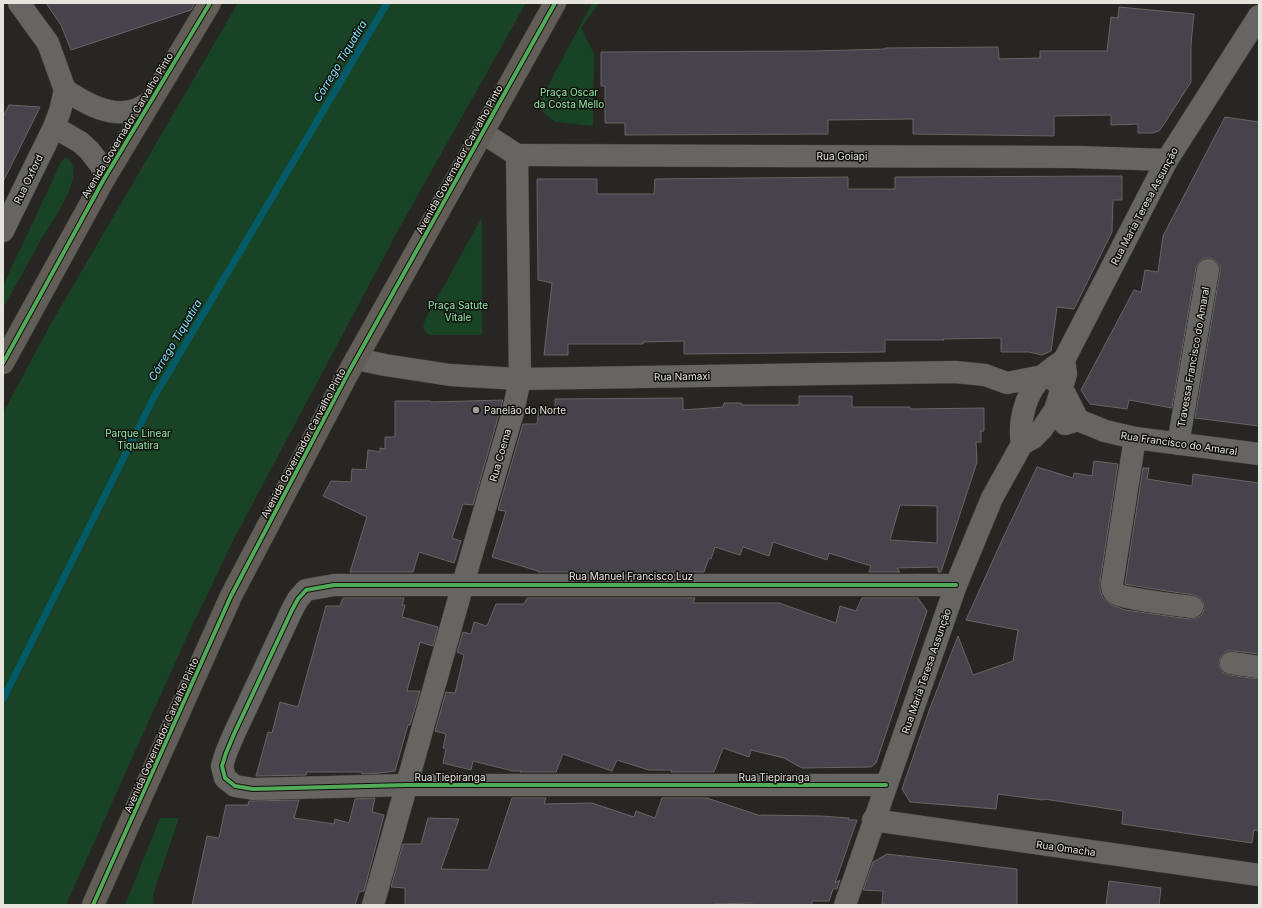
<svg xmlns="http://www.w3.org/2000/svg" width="1262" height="908" font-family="Inter,sans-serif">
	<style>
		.green { fill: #184325 }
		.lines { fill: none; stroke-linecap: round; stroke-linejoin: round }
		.stream { stroke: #045b67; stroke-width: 7 }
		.building { fill: #47434c; stroke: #676565; fill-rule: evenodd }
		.minor-casing { stroke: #44423e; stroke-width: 23 }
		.major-casing { stroke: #44423e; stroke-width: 23 }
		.minor { stroke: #676561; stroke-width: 22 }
		.major { stroke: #625d56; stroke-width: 22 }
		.cycleway-casing { stroke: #12100c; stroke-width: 6 }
		.cycleway { stroke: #51ab58; stroke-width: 4 }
		.poi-dot { fill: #a4a29c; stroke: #12100c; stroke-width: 1.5 }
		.labels { text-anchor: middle; stroke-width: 3; stroke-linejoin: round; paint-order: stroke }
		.park-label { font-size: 10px; fill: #8feaa7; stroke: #12100c }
		.street-label { font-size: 10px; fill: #e7e4de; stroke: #12100c }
		.poi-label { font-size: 10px; fill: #e7e4de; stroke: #12100c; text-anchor: start }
		.water-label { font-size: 11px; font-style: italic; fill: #80eaff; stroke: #12100c }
	</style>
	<rect width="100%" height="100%" fill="#282622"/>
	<g class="green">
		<polygon points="238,3 526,3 401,225 235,537 184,643 66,905 3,905 3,413 49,327"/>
		<polygon points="592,3 599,3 581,28 594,54 593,126 555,122 543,112 541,99"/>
		<path d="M 65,157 C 72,159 75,170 73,178 C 68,200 52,221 41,240 C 28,263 16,285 3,308 L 3,286 L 61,162 Z"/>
		<path d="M 482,217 L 482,335 L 430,335 C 423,331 422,327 425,320 Z"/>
		<polygon points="160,818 179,818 153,894 154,905 125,905"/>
	</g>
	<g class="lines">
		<polyline class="stream" points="3,699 154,397 387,3"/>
	</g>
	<g class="building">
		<polygon points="46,3 195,3 191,10 71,50 61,25"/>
		<polygon points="1119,7 1194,14 1191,44 1191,82 1164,124 1159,131 1152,133 1138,133 1138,124 1111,125 1111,115 1054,116 1054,136 913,134 913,119 828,120 828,134 625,135 625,123 605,123 605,86 601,86 601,52 813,51 885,49 885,48 998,47 999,59 1040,58 1040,51 1107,51 1111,17 1118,18"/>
		<polygon points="9,105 40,107 3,182 3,117"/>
		<polygon points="1225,117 1259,122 1259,426 1195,418 1220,272 1220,266 1216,261 1210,258 1204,258 1199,262 1196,268 1172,408 1129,400 1127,409 1090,404 1081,390 1134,290 1141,292 1145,270 1158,272 1163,236"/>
		<polygon points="1122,176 1122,200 1113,200 1112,232 1074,309 1057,307 1051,351 1042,355 1029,352 1001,352 1001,338 943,339 944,340 885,340 885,352 684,354 684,341 643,342 643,344 568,344 568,355 544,355 552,283 538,280 537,179 597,179 597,194 654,194 655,179 848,177 848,189 895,189 895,177"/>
		<path d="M 799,396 L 852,396 L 852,407 L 910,407 L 910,409 L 984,408 L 984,431 L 981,431 L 981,442 L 976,442 L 977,462 L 941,572 L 938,572 L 938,567 L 897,568 L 900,572 L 869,572 L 871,566 L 829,553 L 827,560 L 773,542 L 769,556 L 743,547 L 740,555 L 715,547 L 711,559 L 709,558 L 704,572 L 538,572 L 538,571 L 492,557 L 506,511 L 498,510 L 523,424 L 537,424 L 539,408 L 555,410 L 555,399 L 683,398 L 683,410 L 723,407 L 724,403 L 741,403 L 742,405 L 799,405 ZM 900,505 L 937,506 L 937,543 L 890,540 Z"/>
		<polygon points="503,400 473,505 463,504 452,538 461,541 454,563 419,552 413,572 350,572 367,517 323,496 331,481 351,482 352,469 366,470 368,450 380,452 380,448 385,449 385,437 395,437 395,401 431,401 431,402"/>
		<polygon points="1094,461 1118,464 1100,582 1100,590 1103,598 1110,604 1125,610 1190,619 1197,618 1202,615 1204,609 1203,602 1199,597 1194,595 1154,589 1125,584 1143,468 1149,468 1147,479 1192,486 1193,474 1259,483 1259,654 1233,651 1227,651 1221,656 1219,662 1220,668 1224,673 1229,675 1259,679 1259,831 1254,830 1252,843 1122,824 1123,811 1044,799 1043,800 998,794 996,809 910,802 902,789 930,708 958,636 973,675 1013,661 1018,630 966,620 1003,538 1037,467 1073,478 1074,473 1092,476"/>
		<polygon points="343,598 404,598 402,605 405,605 402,617 438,627 433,646 420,642 407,691 420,691 410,725 408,725 395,771 380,773 362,774 362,772 307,772 306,775 256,776 268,732 272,733 280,702 298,707 326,606 340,606"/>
		<polygon points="527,598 695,598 693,603 779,603 836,623 840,606 856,611 862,598 918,598 927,611 876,763 871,767 802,768 784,758 751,750 749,757 723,748 714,772 671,772 672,770 649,770 617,760 612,771 563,754 556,772 520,772 521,771 513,771 473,761 471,770 443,763 446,749 443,748 446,734 435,731 446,692 455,693 464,655 457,652 463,632 471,634 474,622 487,626 496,604 524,604"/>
		<polygon points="375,798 372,812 384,815 364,891 359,892 355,905 192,905 207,836 219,838 226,805 248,805 249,801 299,800 294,818 334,824 335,819 349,823 355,799"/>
		<polygon points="512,798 546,798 544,804 592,803 634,817 636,811 655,818 662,798 707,798 761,816 761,815 821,816 849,818 849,820 857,820 835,883 840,880 837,889 833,889 829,901 812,901 812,905 752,905 752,903 714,904 714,905 405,905 405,888 391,887 403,844 421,844 428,818 459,819 441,869 488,870"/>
		<polygon points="887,854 1017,869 1017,905 892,905 882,904 883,891 863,890 873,862"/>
		<polygon points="1109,881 1161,888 1159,905 1106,905"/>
	</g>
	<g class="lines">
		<g class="minor-casing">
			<g id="minor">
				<path d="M 65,90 C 85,103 110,118 135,110 C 140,108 145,105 149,103"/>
				<polyline points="54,127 80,142 89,150 102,167 104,179"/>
				<polyline points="517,155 1076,157 1167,160"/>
				<polyline points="3,231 54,127 60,111 65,90 48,43 19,3"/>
				<polyline points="356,359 385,365 450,375 520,379 955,372 985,375 1007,383 1043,376 1048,377 1055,381 1062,388 1078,420"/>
				<polyline points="1065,424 1078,420 1105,431 1135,438 1259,454"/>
				<path d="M 1135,438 L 1112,584 C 1112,587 1113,591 1115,593 C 1123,599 1179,605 1192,607"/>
				<path d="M 1022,444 C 1018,421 1026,391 1044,375 C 1050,369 1057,365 1064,360 L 1167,160 L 1259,16"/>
				<polyline points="1178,444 1208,270"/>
				<polyline points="1231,663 1259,667"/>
				<polyline points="886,785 406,785 253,789 235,786 225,778 222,766 226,753 234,734 292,610 298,599 306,590 334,585 956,585"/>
				<polyline points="873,820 1259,875"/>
				<polyline points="373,905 463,584 513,412 520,379 517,155 483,133"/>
				<polyline points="845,905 956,585 992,498 1022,444 1033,438 1042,429 1055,410 1066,374 1064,360"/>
			</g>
		</g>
		<g class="major-casing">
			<g id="major">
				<polyline points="3,363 104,179 210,3"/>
				<polyline points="93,905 231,596 346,377 555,3"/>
			</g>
		</g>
		<use href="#minor" class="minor"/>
		<use href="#major" class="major"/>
		<g class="cycleway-casing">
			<g id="cycleway">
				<polyline points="3,363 104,179 210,3"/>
				<polyline points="886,785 406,785 253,789 235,786 225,778 222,766 226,753 234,734 292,610 298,599 306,590 334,585 956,585"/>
				<polyline points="93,905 231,596 346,377 555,3"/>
			</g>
		</g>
		<use href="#cycleway" class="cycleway"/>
	</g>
	<circle class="poi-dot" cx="476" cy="410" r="4"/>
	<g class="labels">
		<g class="park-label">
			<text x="569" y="96">Praça Oscar<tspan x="569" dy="12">da Costa Mello</tspan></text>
			<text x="458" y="309">Praça Satute<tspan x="458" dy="12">Vitale</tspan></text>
			<text x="138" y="437">Parque Linear<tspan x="138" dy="12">Tiquatira</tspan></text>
		</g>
		<g class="street-label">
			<text transform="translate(127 125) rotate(-59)" y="4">Avenida Governador Carvalho Pinto</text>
			<text x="842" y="160">Rua Goiapi</text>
			<text transform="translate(459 159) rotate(-61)" y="4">Avenida Governador Carvalho Pinto</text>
			<text transform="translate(28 179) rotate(-64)" y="4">Rua Oxford</text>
			<text transform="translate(1144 206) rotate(-62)" y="4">Rua Maria Teresa Assunção</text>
			<text transform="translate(1193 357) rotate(-80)" y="4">Travessa Francisco do Amaral</text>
			<text transform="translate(682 376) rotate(-1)" y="4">Rua Namaxi</text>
			<text transform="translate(303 443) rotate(-62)" y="4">Avenida Governador Carvalho Pinto</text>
			<text transform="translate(1179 443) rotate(8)" y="4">Rua Francisco do Amaral</text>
			<text transform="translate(500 455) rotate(-74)" y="4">Rua Coema</text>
			<text x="631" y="580">Rua Manuel Francisco Luz</text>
			<text transform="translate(926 671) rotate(-71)" y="4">Rua Maria Teresa Assunção</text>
			<text transform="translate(161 735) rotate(-66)" y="4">Avenida Governador Carvalho Pinto</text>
			<text x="450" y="781">Rua Tiepiranga</text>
			<text x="774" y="781">Rua Tiepiranga</text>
			<text transform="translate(1066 848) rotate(8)" y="4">Rua Omacha</text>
		</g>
		<g class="poi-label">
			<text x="484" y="414">Panelão do Norte</text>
		</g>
		<g class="water-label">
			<text transform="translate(340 61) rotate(-59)" y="4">Córrego Tiquatira</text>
			<text transform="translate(175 340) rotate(-59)" y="4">Córrego Tiquatira</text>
		</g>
	</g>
	<rect width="1262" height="908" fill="none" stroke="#e7e4de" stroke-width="8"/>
</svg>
